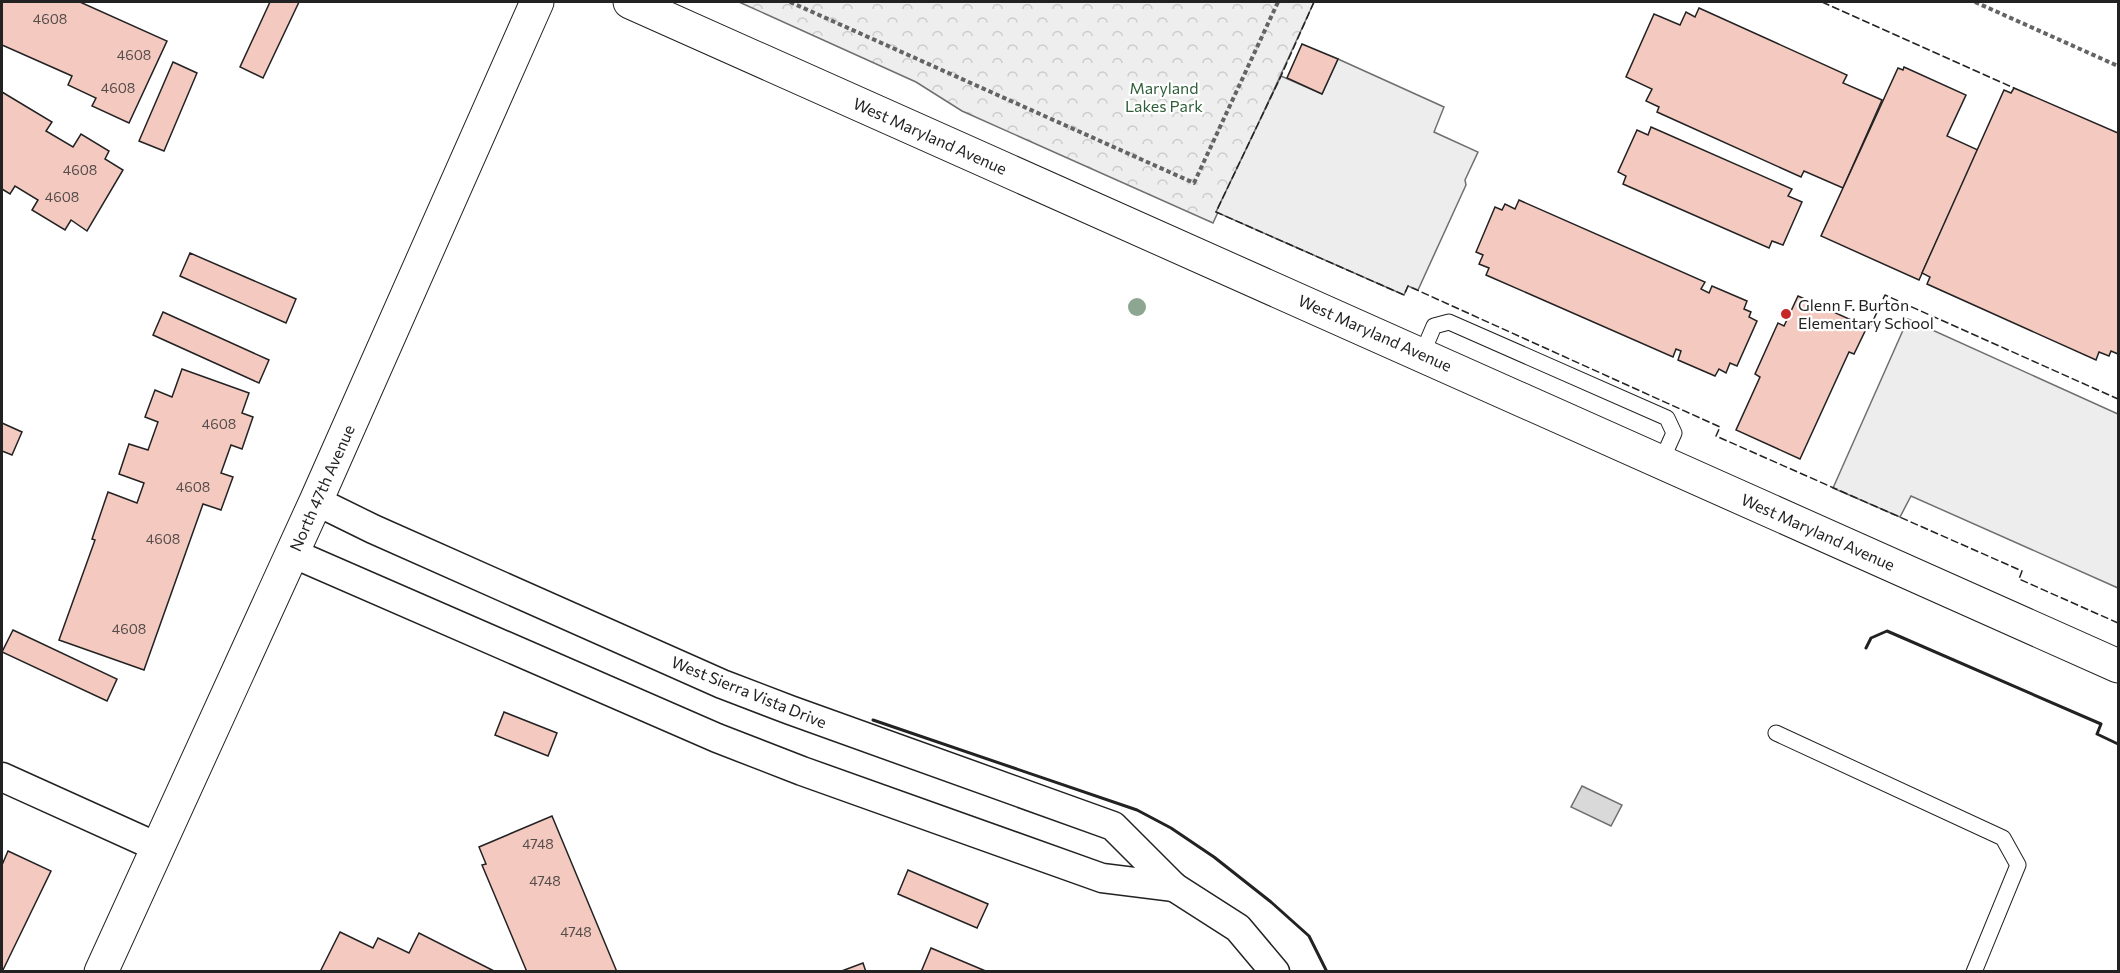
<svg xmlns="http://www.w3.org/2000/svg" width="2120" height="973" font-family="Commissioner,sans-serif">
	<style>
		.park { fill: url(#park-crowns); stroke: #6f6f6f; stroke-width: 1.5 }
		.parking { fill: #ededed; stroke: #6f6f6f; stroke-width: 1.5 }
		.water { fill: #d9d9d9; stroke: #6f6f6f; stroke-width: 1.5 }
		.building { fill: #f3c9c0; stroke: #222; stroke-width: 1.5 }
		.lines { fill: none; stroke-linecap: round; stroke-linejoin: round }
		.service-casing { stroke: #222; stroke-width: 17 }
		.minor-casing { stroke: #222; stroke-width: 31 }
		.tertiary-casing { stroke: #222; stroke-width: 35 }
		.path { stroke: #646464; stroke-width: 4; stroke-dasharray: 4.5 3; stroke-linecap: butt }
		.service { stroke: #fff; stroke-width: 15 }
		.minor { stroke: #fff; stroke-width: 28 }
		.tertiary { stroke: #fff; stroke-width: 33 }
		.fence { stroke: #222; stroke-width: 1.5; stroke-dasharray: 8 3; stroke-linecap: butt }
		.wall { stroke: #222; stroke-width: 3 }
		.tree { fill: #8da692 }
		.poi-dot { fill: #c62828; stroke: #fff; stroke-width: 2 }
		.labels { text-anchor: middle; stroke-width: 4.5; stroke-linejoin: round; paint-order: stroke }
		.number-label { font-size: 14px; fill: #564c4a }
		.park-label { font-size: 16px; fill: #2f5e38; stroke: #fff }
		.street-label { font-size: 16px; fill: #222; stroke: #fff }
		.poi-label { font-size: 16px; fill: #222; stroke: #fff; text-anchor: start }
	</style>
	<defs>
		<pattern id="park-crowns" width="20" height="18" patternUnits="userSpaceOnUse" patternTransform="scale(1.5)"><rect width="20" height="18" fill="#eee"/><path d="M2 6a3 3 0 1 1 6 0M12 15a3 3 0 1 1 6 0" fill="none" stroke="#ccc"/></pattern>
	</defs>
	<rect width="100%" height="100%" fill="#fff"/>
	<polygon class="park" points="739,2 1314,2 1213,223 962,111 916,82"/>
	<g class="parking">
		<polygon points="1338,59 1444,107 1434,132 1478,152 1465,180 1466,185 1418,290 1408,286 1404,295 1216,212 1281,76 1322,94"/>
		<polygon points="1908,319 2118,414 2118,588 1911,496 1900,517 1833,488"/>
	</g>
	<polygon class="water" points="1582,786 1622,805 1611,826 1571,807"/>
	<g class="building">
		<polygon points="2,2 80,2 167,41 129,123 92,106 96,98 68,85 72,76 2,45"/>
		<polygon points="270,2 299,2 263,78 240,67"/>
		<polygon points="1699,8 1847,75 1843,83 1882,100 1843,188 1804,171 1801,177 1657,112 1659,107 1646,101 1652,89 1626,77 1654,14 1680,25 1686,12 1695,17"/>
		<polygon points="1302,44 1338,59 1322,94 1287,78"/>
		<polygon points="173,62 197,73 164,151 139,141"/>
		<polygon points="1904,67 1966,95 1947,136 1978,150 1919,280 1821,236 1898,68 1903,70"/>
		<polygon points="2014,88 2118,133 2118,354 2111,351 2109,356 2099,352 2096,360 1927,284 1930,277 1922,273 2004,90 2011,93"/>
		<polygon points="2,92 52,122 46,131 73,147 81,134 109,151 105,159 123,170 87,231 71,220 65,230 32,210 38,200 15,186 10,194 2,189"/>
		<polygon points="1651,127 1792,189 1788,196 1802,202 1783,245 1772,241 1769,248 1623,184 1626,176 1618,172 1637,130 1648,135"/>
		<polygon points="1519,200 1705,282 1701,289 1709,293 1712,286 1747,301 1744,309 1751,312 1749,317 1757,321 1737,366 1730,363 1726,373 1719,369 1715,376 1678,360 1681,351 1676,349 1673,357 1486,275 1489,268 1479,264 1483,255 1476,252 1495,207 1502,210 1505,204 1515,209"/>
		<polygon points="190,253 296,299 286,323 180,276"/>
		<polygon points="1798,296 1867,327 1854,354 1849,352 1800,459 1736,430 1760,377 1755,374 1778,323 1784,326"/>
		<polygon points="163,312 269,360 259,383 153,335"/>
		<polygon points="182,369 249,393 242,413 253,417 242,449 231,445 221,473 233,477 221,510 203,504 144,670 59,640 95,540 92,539 108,492 137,503 144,483 119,474 129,444 148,450 158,422 145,417 155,390 172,397"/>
		<polygon points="2,423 22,432 12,455 2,451"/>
		<polygon points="13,630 117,679 107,701 2,652"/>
		<polygon points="504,712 557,733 548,756 495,735"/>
		<polygon points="552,816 617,972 527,972 482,865 486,864 479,847"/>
		<polygon points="8,851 51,871 2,972 2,865"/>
		<polygon points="908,870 988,904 977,928 898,894"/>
		<polygon points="340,932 373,948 378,938 409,953 419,933 496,972 320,972"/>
		<polygon points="931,948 988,972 921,972"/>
		<polygon points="863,963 866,972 839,972"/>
	</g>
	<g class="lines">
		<g class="service-casing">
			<g id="service">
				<polyline points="1422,354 1434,326 1449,322 1667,418 1674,433 1661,462"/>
				<polyline points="1776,733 2003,838 2018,865 1974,972"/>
			</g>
		</g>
		<g class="minor-casing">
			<g id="minor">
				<polyline points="316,501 373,529 722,684 790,710 1113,826 1174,887 1238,928 1275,972"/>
				<polyline points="292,553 717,738 802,771 1102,878 1174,887"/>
				<polyline points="2,777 157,847"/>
			</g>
		</g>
		<g class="tertiary-casing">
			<g id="tertiary">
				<polyline points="630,2 2118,666"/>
				<polyline points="101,972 316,501 537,2"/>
			</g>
		</g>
		<g class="path">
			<polyline points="790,2 1194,183 1278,2"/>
			<polyline points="1975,2 2118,66"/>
		</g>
		<use href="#service" class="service"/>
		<use href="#minor" class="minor"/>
		<use href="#tertiary" class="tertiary"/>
		<g class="fence">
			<polyline points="1314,2 1281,76 1216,212 1404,295 1408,286 1720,427 1716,436 2022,571 2019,579 2118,623"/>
			<polyline points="1822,2 2014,88"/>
			<polyline points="1867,327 1871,325 1885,295 2118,399"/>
		</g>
		<g class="wall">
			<polyline points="1866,648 1871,638 1887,631 2101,724 2097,734 2118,744"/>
			<polyline points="873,720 1137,810 1171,828 1214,857 1271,902 1309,936 1327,972"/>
			<polyline points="2118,972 2118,971"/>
		</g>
	</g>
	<circle class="tree" cx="1137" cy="307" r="9"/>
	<circle class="poi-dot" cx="1786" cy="314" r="6"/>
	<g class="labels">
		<g class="number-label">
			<text x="50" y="24">4608</text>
			<text x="134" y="60">4608</text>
			<text x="118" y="93">4608</text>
			<text x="80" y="175">4608</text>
			<text x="62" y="202">4608</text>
			<text x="219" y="429">4608</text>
			<text x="193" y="492">4608</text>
			<text x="163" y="544">4608</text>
			<text x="129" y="634">4608</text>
			<text x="538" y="849">4748</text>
			<text x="545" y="886">4748</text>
			<text x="576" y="937">4748</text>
		</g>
		<g class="park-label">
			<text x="1164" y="94">Maryland<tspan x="1164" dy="18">Lakes Park</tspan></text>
		</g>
		<g class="street-label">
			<text transform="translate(930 136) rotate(24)" y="6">West Maryland Avenue</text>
			<text transform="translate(1375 333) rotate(24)" y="6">West Maryland Avenue</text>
			<text transform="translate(322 488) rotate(-66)" y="6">North 47th Avenue</text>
			<text transform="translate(1818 532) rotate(24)" y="6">West Maryland Avenue</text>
			<text transform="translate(749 692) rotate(22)" y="6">West Sierra Vista Drive</text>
		</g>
		<g class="poi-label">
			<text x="1798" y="311">Glenn F. Burton<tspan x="1798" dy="18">Elementary School</tspan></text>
		</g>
	</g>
	<rect width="2120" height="973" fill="none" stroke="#222222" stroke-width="6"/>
</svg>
